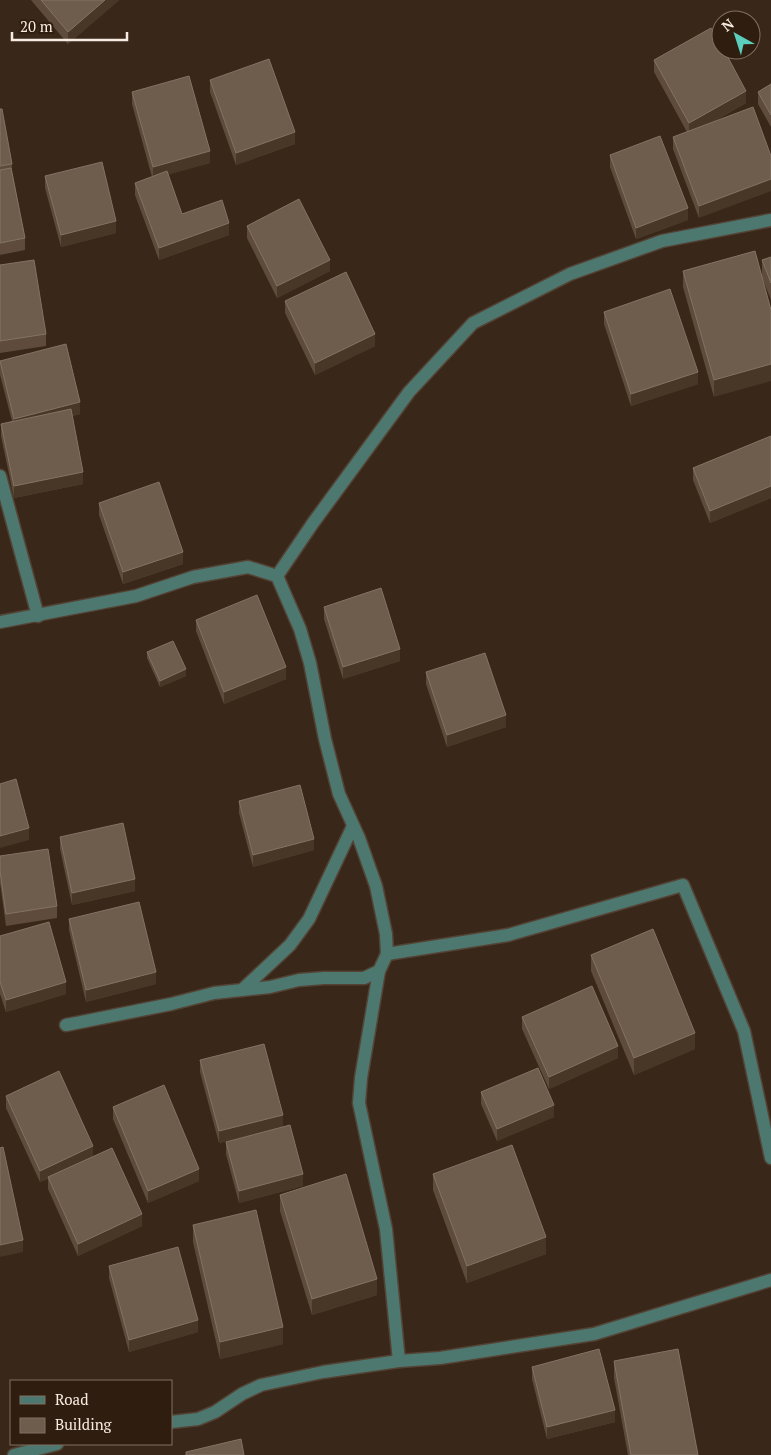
<svg xmlns="http://www.w3.org/2000/svg" width="771" height="1455" font-family="'PT Serif',serif">
	<style>
		.lines { fill: none; stroke-linecap: round; stroke-linejoin: round }
		.minor-casing { stroke: #544335; stroke-width: 15 }
		.minor { stroke: #4c7870; stroke-width: 12 }
		.wall { fill: #5e4b3c }
		.shaded-wall { fill: #483626 }
		.building { fill: #6e5c4d; stroke: #847365 }
	</style>
	<rect width="100%" height="100%" fill="#392819"/>
	<g class="lines">
		<g class="minor-casing">
			<g id="minor">
				<polyline points="0,476 38,616"/>
				<polyline points="277,576 313,523 409,392 473,323 570,274 662,241 771,220"/>
				<polyline points="0,622 136,596 193,577 248,567 277,576 300,629 310,663 325,739 339,794 359,838 376,886 386,934 387,954 379,971 364,978 324,978 299,980 270,987 214,993 171,1004 66,1025"/>
				<polyline points="387,954 508,935 683,885 744,1031 771,1158"/>
				<polyline points="379,971 361,1078 359,1103 386,1229 399,1361 440,1358 594,1334 771,1280"/>
				<polyline points="242,990 290,945 309,919 353,826"/>
				<polyline points="171,1422 198,1419 215,1412 242,1394 261,1385 323,1372 399,1361"/>
				<polyline points="14,1455 57,1444"/>
			</g>
		</g>
		<use href="#minor" class="minor"/>
	</g>
	<g class="wall">
		<polygon points="31,0 119,0 68,44"/>
		<polygon points="654,60 746,103 711,123 699,218 673,149 673,137 687,132 654,72"/>
		<polygon points="210,80 295,144 236,165 210,92"/>
		<polygon points="771,84 771,127 758,104 758,92"/>
		<polygon points="132,92 210,163 168,174 182,214 229,235 159,260 135,195 135,183 152,177 132,104"/>
		<polygon points="0,109 12,164 12,170 25,238 25,250 0,255"/>
		<polygon points="610,155 688,220 636,239 610,167"/>
		<polygon points="45,176 116,233 61,247 45,188"/>
		<polygon points="247,226 330,271 277,298 247,238"/>
		<polygon points="755,251 714,397 683,287 683,271"/>
		<polygon points="771,257 771,300 762,277 762,260"/>
		<polygon points="0,265 46,334 46,346 0,353"/>
		<polygon points="285,301 375,346 315,375 285,313"/>
		<polygon points="604,312 698,384 631,406 604,324"/>
		<polygon points="0,361 80,414 72,416 83,484 14,498 1,436 1,424 12,421 0,375"/>
		<polygon points="771,436 771,498 710,523 693,480 693,468"/>
		<polygon points="99,503 183,564 123,584 99,515"/>
		<polygon points="324,607 400,661 343,679 324,619"/>
		<polygon points="196,620 286,679 224,704 196,631"/>
		<polygon points="147,652 186,676 160,687 147,658"/>
		<polygon points="426,672 506,727 447,747 426,684"/>
		<polygon points="239,801 314,850 253,867 239,813"/>
		<polygon points="60,837 135,891 72,905 60,849"/>
		<polygon points="0,856 57,906 57,918 6,926 0,883"/>
		<polygon points="69,919 156,984 86,1002 69,930"/>
		<polygon points="0,936 66,994 6,1012 0,994"/>
		<polygon points="591,955 695,1049 634,1075 591,971"/>
		<polygon points="522,1017 618,1058 549,1089 522,1029"/>
		<polygon points="200,1060 283,1127 219,1143 200,1072"/>
		<polygon points="481,1092 554,1117 497,1141 481,1104"/>
		<polygon points="6,1096 93,1157 142,1226 78,1256 48,1189 48,1179 40,1182 6,1108"/>
		<polygon points="113,1107 199,1181 148,1203 113,1119"/>
		<polygon points="226,1142 303,1186 239,1203 226,1154"/>
		<polygon points="433,1174 546,1254 467,1283 433,1190"/>
		<polygon points="280,1195 377,1295 312,1315 280,1211"/>
		<polygon points="193,1225 283,1344 220,1359 193,1242"/>
		<polygon points="109,1266 198,1332 129,1352 109,1278"/>
		<polygon points="614,1361 698,1455 628,1455 614,1378"/>
		<polygon points="532,1367 615,1422 547,1439 532,1379"/>
	</g>
	<g class="shaded-wall">
		<polygon points="105,0 119,0 68,44 68,32"/>
		<polygon points="746,91 746,103 689,135 689,123"/>
		<polygon points="295,132 295,144 236,165 236,153"/>
		<polygon points="210,151 210,163 153,179 153,167"/>
		<polygon points="771,179 771,191 699,218 699,206"/>
		<polygon points="688,208 688,220 636,239 636,228"/>
		<polygon points="116,221 116,233 61,247 61,235"/>
		<polygon points="229,223 229,235 159,260 159,248"/>
		<polygon points="330,260 330,271 277,298 277,286"/>
		<polygon points="375,334 375,346 315,375 315,363"/>
		<polygon points="771,364 771,381 714,397 714,380"/>
		<polygon points="698,372 698,384 631,406 631,394"/>
		<polygon points="80,402 80,414 14,431 14,419"/>
		<polygon points="83,472 83,484 14,498 14,486"/>
		<polygon points="771,486 771,498 710,523 710,511"/>
		<polygon points="183,552 183,564 123,584 123,572"/>
		<polygon points="400,649 400,661 343,679 343,667"/>
		<polygon points="286,667 286,679 224,704 224,692"/>
		<polygon points="186,669 186,676 160,687 160,681"/>
		<polygon points="506,715 506,727 447,747 447,735"/>
		<polygon points="29,828 29,840 0,848 0,836"/>
		<polygon points="314,839 314,850 253,867 253,855"/>
		<polygon points="135,879 135,891 72,905 72,893"/>
		<polygon points="156,972 156,984 86,1002 86,990"/>
		<polygon points="66,982 66,994 6,1012 6,1000"/>
		<polygon points="695,1033 695,1049 634,1075 634,1058"/>
		<polygon points="618,1046 618,1058 549,1089 549,1077"/>
		<polygon points="554,1105 554,1117 497,1141 497,1129"/>
		<polygon points="283,1115 283,1127 219,1143 219,1131"/>
		<polygon points="93,1146 93,1158 48,1177 48,1179 40,1182 40,1171"/>
		<polygon points="199,1169 199,1181 148,1203 148,1191"/>
		<polygon points="303,1174 303,1186 239,1203 239,1191"/>
		<polygon points="142,1214 142,1226 78,1256 78,1244"/>
		<polygon points="546,1237 546,1254 467,1283 467,1266"/>
		<polygon points="23,1240 23,1252 0,1257 0,1245"/>
		<polygon points="377,1279 377,1295 312,1315 312,1299"/>
		<polygon points="198,1320 198,1332 129,1352 129,1340"/>
		<polygon points="283,1327 283,1344 220,1359 220,1342"/>
		<polygon points="615,1410 615,1422 547,1439 547,1427"/>
	</g>
	<g class="building">
		<polygon points="41,0 105,0 68,32"/>
		<polygon points="711,28 721,45 721,50 724,50 746,91 689,123 654,60"/>
		<polygon points="269,59 295,132 236,153 210,80"/>
		<polygon points="189,76 210,151 153,167 132,92"/>
		<polygon points="771,84 771,115 758,92"/>
		<polygon points="753,107 771,156 771,179 699,206 673,137"/>
		<polygon points="0,109 2,109 12,164 0,166"/>
		<polygon points="660,136 688,208 636,228 610,155"/>
		<polygon points="102,162 116,221 61,235 45,176"/>
		<polygon points="11,168 25,238 0,243 0,170"/>
		<polygon points="167,171 182,214 222,200 229,223 159,248 135,183"/>
		<polygon points="299,199 330,260 277,286 247,226"/>
		<polygon points="755,251 771,310 771,364 714,380 683,271"/>
		<polygon points="771,257 771,283 762,260"/>
		<polygon points="34,260 46,334 0,341 0,265"/>
		<polygon points="346,272 375,334 315,363 285,301"/>
		<polygon points="670,289 698,372 631,394 604,312"/>
		<polygon points="66,344 80,402 14,419 0,361"/>
		<polygon points="71,409 83,472 14,486 1,424"/>
		<polygon points="771,436 771,486 710,511 693,468"/>
		<polygon points="159,482 183,552 123,572 99,503"/>
		<polygon points="381,588 400,649 343,667 324,607"/>
		<polygon points="257,595 286,667 224,692 196,620"/>
		<polygon points="173,641 186,669 160,681 147,652"/>
		<polygon points="485,653 506,715 447,735 426,672"/>
		<polygon points="16,779 29,828 0,836 0,784"/>
		<polygon points="300,785 314,839 253,855 239,801"/>
		<polygon points="123,823 135,879 72,893 60,837"/>
		<polygon points="48,849 57,906 6,914 0,871 0,856"/>
		<polygon points="139,902 156,972 86,990 69,919"/>
		<polygon points="49,922 66,982 6,1000 0,982 0,936"/>
		<polygon points="653,929 695,1033 634,1058 591,955"/>
		<polygon points="592,986 618,1046 549,1077 522,1017"/>
		<polygon points="264,1044 283,1115 219,1131 200,1060"/>
		<polygon points="538,1068 554,1105 497,1129 481,1092"/>
		<polygon points="59,1071 93,1146 40,1171 6,1096"/>
		<polygon points="164,1085 199,1169 148,1191 113,1107"/>
		<polygon points="290,1125 303,1174 239,1191 226,1142"/>
		<polygon points="512,1145 546,1237 467,1266 433,1174"/>
		<polygon points="3,1147 23,1240 0,1245 0,1148"/>
		<polygon points="112,1148 142,1214 78,1244 48,1177"/>
		<polygon points="346,1174 377,1279 312,1299 280,1195"/>
		<polygon points="256,1210 283,1327 220,1342 193,1225"/>
		<polygon points="178,1247 198,1320 129,1340 109,1266"/>
		<polygon points="599,1349 615,1410 547,1427 532,1367"/>
		<polygon points="678,1349 698,1455 631,1455 614,1361"/>
		<polygon points="241,1439 244,1455 186,1455 186,1452"/>
	</g>
	<rect x="10" y="1380" width="162" height="65" fill="#2f1e0f" stroke="#7f7063"/>
	<rect x="20" y="1396" width="25" height="8" fill="#4c7870" stroke="#7f7063"/>
	<text x="55" y="1405" font-size="15" fill="#f8ece2">Road</text>
	<rect x="20" y="1418" width="25" height="15" fill="#6e5c4d" stroke="#7f7063"/>
	<text x="55" y="1430" font-size="15" fill="#f8ece2">Building</text>
	<g transform="translate(736 35) rotate(321)"><circle r="24" fill="#2f1e0f" stroke="#7f7063"/>
	<path d="M0-4L9 19L0 12L-9 19Z" fill="#5bcebc"/>
	<text y="-8" font-size="14" font-weight="bold" text-anchor="middle" fill="#f8ece2">N</text>
	</g>
	<path d="M12 32v8h115v-8" fill="none" stroke="#f8ece2" stroke-width="2.5"/>
	<text x="20" y="32" font-size="15" fill="#f8ece2" stroke="#2f1e0f" stroke-width="4" paint-order="stroke">20 m</text>
</svg>
